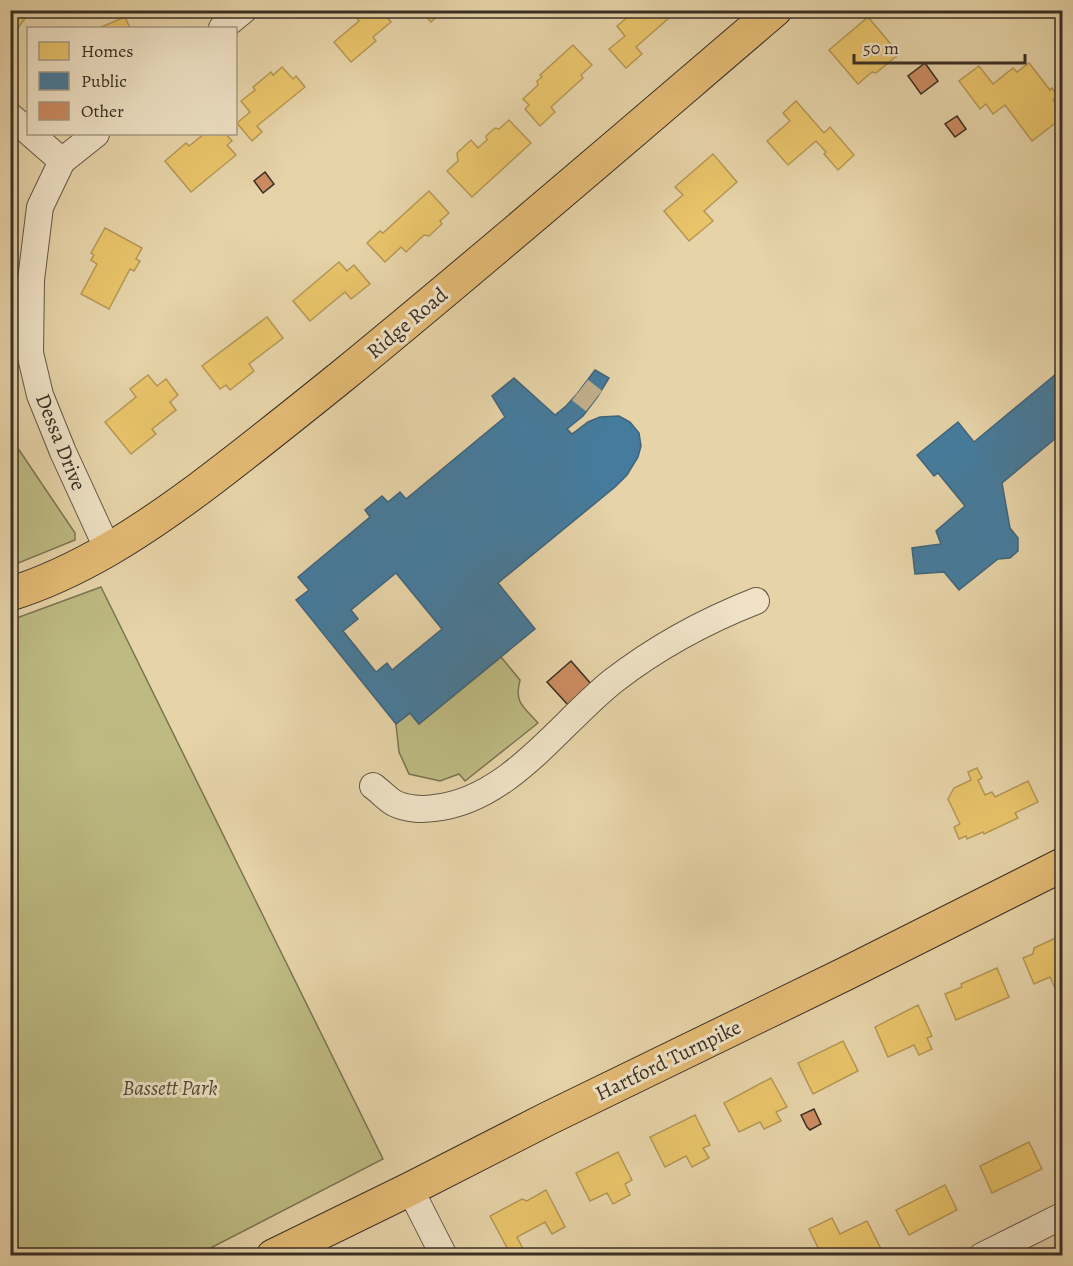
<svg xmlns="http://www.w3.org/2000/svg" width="1073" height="1266" font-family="Alegreya,serif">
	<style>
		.green { fill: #bdba82; stroke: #7b7453; stroke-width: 1.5 }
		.homes { fill: #e9c46a; stroke: #b49755; stroke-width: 1.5 }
		.public { fill: #457b9d; stroke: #416479; stroke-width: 1.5; fill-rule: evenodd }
		.building { fill: #cb8c61; stroke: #392f24; stroke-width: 1.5 }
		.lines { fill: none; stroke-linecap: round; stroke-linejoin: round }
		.minor-tunnel { stroke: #c3b28e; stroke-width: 26; stroke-dasharray: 26 13; stroke-linecap: butt }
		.minor-casing { stroke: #645845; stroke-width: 28 }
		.major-casing { stroke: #392f24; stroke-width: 35 }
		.minor { stroke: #efe2c6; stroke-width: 26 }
		.major { stroke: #e3ba74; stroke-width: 33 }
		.labels { text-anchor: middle; stroke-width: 6; stroke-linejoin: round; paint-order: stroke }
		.street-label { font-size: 21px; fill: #392f24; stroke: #efe2c6 }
		.park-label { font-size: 21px; font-style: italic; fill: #534b37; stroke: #efe2c6 }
	</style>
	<rect width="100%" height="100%" fill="#e6d3a8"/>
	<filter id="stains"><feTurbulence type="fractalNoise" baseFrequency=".00333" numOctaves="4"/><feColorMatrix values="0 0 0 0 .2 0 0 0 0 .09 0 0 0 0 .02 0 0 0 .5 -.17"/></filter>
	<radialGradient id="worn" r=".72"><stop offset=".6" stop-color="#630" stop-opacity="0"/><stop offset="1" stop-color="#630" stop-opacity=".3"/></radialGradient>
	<g class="green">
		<polygon points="11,438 75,533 75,540 11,566"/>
		<polygon points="101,587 383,1159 197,1255 11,1255 11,620"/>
		<path d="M 501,657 L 520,680 C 514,703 523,706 538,723 L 465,781 L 459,774 L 440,781 L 409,774 L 399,752 L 396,724 L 410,713 L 419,724 Z"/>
	</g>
	<g class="homes">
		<polygon points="10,10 17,10 26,17 12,36 10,35"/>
		<polygon points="351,10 381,10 391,22 373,37 376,41 351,62 334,42 359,21"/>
		<polygon points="420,10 444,10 431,22"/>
		<polygon points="636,10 678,10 636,47 642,54 626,68 609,49 625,36 617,26"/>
		<polygon points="125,17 130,28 102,28 101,27"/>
		<polygon points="868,17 899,54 876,73 872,72 858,84 829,50"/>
		<polygon points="573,45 592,65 581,75 583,78 551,107 555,112 540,126 525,109 529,105 523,99 538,85 537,81 542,77 540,75"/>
		<polygon points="1029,63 1050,90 1052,88 1058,96 1053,100 1062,113 1062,118 1032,141 1005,105 993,114 986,104 980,109 959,81 979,66 993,84 1013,68 1017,72"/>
		<polygon points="282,67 293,79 296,76 305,87 257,126 262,132 252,141 237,123 250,112 241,101 255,90 253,87 271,72 273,75"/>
		<polygon points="796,101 824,133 830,127 854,155 838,170 824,154 826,152 816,141 788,165 767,141 790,121 783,113"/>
		<polygon points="509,120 531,143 472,197 447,171 458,161 457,153 471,140 478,148 487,140 486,136 495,128 499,129"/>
		<polygon points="204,134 226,134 232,141 227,145 236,155 191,192 165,161 186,143 189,146"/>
		<polygon points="713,154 737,182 704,211 713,221 689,241 664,211 683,195 675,187"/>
		<polygon points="429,191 449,213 440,221 442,224 429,236 424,235 406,252 401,247 385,262 367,243 380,231 383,233"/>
		<polygon points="105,228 142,248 136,259 140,261 134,271 130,269 109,309 81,294 97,264 91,260 94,255 91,253"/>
		<polygon points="339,262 347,271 354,265 370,284 351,299 345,292 310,321 293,301"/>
		<polygon points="267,317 283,338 249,364 254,371 230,390 226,385 220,389 202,366"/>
		<polygon points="148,375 157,386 166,379 178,395 170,402 176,410 152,429 156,434 131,454 105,422 136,397 130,389"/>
		<polygon points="977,768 982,778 978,780 985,795 992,792 995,797 1028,781 1038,802 1015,813 1018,818 984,834 983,832 967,839 966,836 959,839 954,827 960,824 948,799 954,788 971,780 968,772"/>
		<polygon points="1062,935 1062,984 1055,988 1050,977 1034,984 1023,958 1033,954 1034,948"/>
		<polygon points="997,968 1009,997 956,1020 945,994 962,987 961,984"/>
		<polygon points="918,1005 932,1036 927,1038 932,1049 919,1055 914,1045 888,1057 875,1027"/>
		<polygon points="843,1041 858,1071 813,1094 798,1063"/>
		<polygon points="771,1078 787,1107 776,1112 781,1121 764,1129 760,1122 739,1132 724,1103"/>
		<polygon points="695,1115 710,1145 703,1148 709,1158 692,1167 686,1156 665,1167 650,1137"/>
		<polygon points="1029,1142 1042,1169 992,1193 980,1166"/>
		<polygon points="618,1152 632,1180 625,1184 630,1195 613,1204 607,1193 590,1201 576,1173"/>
		<polygon points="945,1185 957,1210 909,1235 896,1210"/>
		<polygon points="546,1190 565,1227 552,1234 545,1222 517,1237 523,1249 511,1255 490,1216 522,1199 527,1201"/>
		<polygon points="832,1218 840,1234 867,1221 881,1249 868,1256 822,1256 809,1229"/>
	</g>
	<g class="public">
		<polygon points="1062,369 1062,433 1002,483 1010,528 1018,538 1018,551 1010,558 998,559 959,590 944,572 915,574 912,548 941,544 936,531 965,506 938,473 934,476 917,455 958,422 974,442"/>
		<path d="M 595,370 L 609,378 L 598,396 L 583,416 L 567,429 L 572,434 L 588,422 L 600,417 L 619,416 L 630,422 L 639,433 L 641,446 L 638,457 L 627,475 L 615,487 L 498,583 L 535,629 L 419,724 L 410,713 L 396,724 L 296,600 L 309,590 L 298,577 L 370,517 L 365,510 L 382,496 L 388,502 L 400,492 L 406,499 L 505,417 L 492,396 L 514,378 L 555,415 L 566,406 L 577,394 ZM 396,573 L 442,629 L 392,670 L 387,663 L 376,672 L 343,631 L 358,619 L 351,610 Z"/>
	</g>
	<g class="building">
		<polygon points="925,63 938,81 921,94 908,76"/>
		<polygon points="957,116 966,129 955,137 945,124"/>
		<polygon points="265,172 274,184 263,193 254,181"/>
		<polygon points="571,661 592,685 568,705 547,682"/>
		<polygon points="814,1109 821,1124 810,1130 807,1127 801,1115"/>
	</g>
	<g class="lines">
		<polyline class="minor-tunnel" points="580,390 594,401"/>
		<g class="minor-casing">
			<g id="minor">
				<polyline points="222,28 244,10"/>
				<polyline points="10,116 28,131"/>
				<polyline points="31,134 62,161 40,207 31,280 30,353 40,395 63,452 108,550"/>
				<polyline points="62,161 96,134"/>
				<path d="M 373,786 C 380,791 387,799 394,803 C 406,809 422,810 434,808 C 508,801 559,724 613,681 C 657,647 705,621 756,601"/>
				<polyline points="410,1189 444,1256"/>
				<polyline points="982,1256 1062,1216"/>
			</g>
		</g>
		<g class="major-casing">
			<g id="major">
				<path d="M 10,594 C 80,572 142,531 200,488 C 248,452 295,414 341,377 C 488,257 631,133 775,10"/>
				<polyline points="273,1256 410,1189 547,1119 845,974 1062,865"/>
			</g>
		</g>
		<use href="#minor" class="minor"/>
		<use href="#major" class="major"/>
	</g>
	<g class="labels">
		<g class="street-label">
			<text transform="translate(407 323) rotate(-40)" y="7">Ridge Road</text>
			<text transform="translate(61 442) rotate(68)" y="7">Dessa Drive</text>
			<text transform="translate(668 1060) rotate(-26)" y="7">Hartford Turnpike</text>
		</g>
		<g class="park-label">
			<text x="170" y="1095">Bassett Park</text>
		</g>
	</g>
	<rect width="1073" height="1266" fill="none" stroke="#e6d3a8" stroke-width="36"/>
	<rect x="12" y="12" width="1049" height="1242" fill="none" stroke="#392f24" stroke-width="3"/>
	<rect x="18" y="18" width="1037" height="1230" fill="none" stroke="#392f24" stroke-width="1.5"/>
	<rect x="27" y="27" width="210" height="108" fill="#efe2c6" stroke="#a69a85" stroke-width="1.5"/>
	<rect x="39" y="42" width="30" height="18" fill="#e9c46a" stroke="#a69a85" stroke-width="1.5"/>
	<text x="81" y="57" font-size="18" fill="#392f24">Homes</text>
	<rect x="39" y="72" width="30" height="18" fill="#457b9d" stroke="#a69a85" stroke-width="1.5"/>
	<text x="81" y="87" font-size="18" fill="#392f24">Public</text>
	<rect x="39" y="102" width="30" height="18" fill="#cb8c61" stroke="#a69a85" stroke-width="1.5"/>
	<text x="81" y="117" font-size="18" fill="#392f24">Other</text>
	<path d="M854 54v9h171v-9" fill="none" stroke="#392f24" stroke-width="3"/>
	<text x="863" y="54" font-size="18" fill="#392f24" stroke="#efe2c6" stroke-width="4.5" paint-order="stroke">50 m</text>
	<rect width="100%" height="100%" filter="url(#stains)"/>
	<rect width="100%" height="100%" fill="url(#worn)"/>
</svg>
